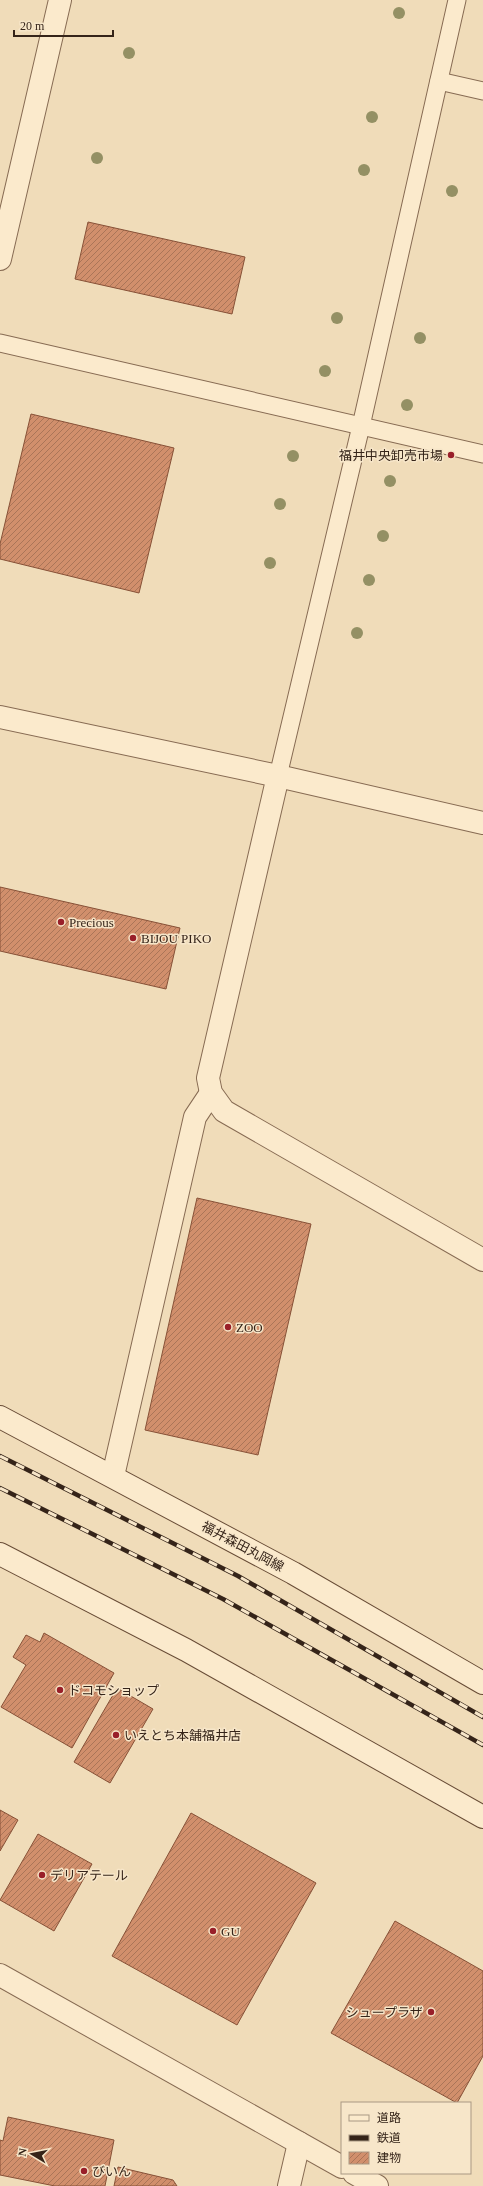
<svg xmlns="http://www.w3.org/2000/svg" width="483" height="2186" font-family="'Times New Roman','Noto Sans JP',serif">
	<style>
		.building { fill: url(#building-hatch); stroke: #875137 }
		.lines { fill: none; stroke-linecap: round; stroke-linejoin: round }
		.service-casing { stroke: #876b53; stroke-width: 19 }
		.minor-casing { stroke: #876b53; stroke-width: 24 }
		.tertiary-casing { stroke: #876b53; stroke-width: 24 }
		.secondary-casing { stroke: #684c36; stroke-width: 24 }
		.service { stroke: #fbeacc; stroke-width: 17 }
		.minor { stroke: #fbeacc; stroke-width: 22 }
		.tertiary { stroke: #fbeacc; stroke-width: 22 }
		.secondary { stroke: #fbeacc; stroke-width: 22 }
		.rail-casing { stroke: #352419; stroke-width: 4.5 }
		.rail { stroke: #f7e6c9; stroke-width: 3; stroke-dasharray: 9; stroke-linecap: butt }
		.tree { fill: #949064 }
		.poi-dot { fill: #991f29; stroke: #f7e6c9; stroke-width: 1.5 }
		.labels { text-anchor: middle; stroke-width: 3; stroke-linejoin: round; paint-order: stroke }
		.poi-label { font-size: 13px; fill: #352419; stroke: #f7e6c9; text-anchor: start }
		.street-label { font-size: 13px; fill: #352419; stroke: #f7e6c9 }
	</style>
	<defs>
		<pattern id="building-hatch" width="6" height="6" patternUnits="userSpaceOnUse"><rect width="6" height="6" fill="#d18f6c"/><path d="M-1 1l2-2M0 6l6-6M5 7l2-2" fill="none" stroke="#aa7558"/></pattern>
	</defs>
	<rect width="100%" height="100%" fill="#f0dcb9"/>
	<g class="building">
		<polygon points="88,222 245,257 232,314 75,279"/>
		<polygon points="31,414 174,448 139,593 0,559 0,544"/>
		<polygon points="0,887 180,928 166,989 0,951"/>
		<polygon points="197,1198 311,1224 258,1455 145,1430"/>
		<polygon points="44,1633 114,1673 72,1748 1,1707 26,1665 13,1657 26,1635 40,1642"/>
		<polygon points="117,1688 153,1709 110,1783 74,1762"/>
		<polygon points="0,1810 18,1820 0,1851"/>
		<polygon points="191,1813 316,1883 237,2025 112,1956"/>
		<polygon points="38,1834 92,1864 54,1931 0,1900"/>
		<polygon points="395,1921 483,1971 483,2056 457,2103 331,2033"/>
		<polygon points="8,2117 114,2140 105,2186 55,2186 0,2175 0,2140 3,2141"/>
		<polygon points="118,2167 173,2180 177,2186 114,2186"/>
	</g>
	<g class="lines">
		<g class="service-casing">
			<g id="service">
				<polyline points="439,81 483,91"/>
				<polyline points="0,343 483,454"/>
				<polyline points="278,776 361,426 457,0"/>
			</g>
		</g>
		<g class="minor-casing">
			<g id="minor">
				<polyline points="278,776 208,1078 211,1093 224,1111 483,1260"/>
				<polyline points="113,1476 195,1117 211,1093"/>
				<polyline points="0,1975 342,2167"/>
				<polyline points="354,2173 377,2186"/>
				<polyline points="289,2186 299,2143"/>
			</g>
		</g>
		<g class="tertiary-casing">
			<g id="tertiary">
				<polyline points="0,259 60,0"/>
				<polyline points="0,717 278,776 483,823"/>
			</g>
		</g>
		<g class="secondary-casing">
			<g id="secondary">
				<polyline points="0,1417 293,1573 483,1683"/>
				<polyline points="0,1554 186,1650 483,1817"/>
			</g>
		</g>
		<use href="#service" class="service"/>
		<use href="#minor" class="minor"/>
		<use href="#tertiary" class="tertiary"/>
		<use href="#secondary" class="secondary"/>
		<g class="rail-casing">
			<g id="rail">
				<polyline points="0,1456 238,1576 483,1717"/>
				<polyline points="0,1488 223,1599 483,1745"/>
			</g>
		</g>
		<use href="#rail" class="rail"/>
	</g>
	<g class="tree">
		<circle cx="399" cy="13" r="6"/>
		<circle cx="129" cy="53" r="6"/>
		<circle cx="372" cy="117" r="6"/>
		<circle cx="97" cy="158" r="6"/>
		<circle cx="364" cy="170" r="6"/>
		<circle cx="452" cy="191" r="6"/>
		<circle cx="337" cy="318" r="6"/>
		<circle cx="420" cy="338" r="6"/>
		<circle cx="325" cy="371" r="6"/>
		<circle cx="407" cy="405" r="6"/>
		<circle cx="293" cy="456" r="6"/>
		<circle cx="390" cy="481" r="6"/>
		<circle cx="280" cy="504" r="6"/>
		<circle cx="383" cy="536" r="6"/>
		<circle cx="270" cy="563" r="6"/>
		<circle cx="369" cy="580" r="6"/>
		<circle cx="357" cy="633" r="6"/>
	</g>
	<g class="poi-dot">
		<circle cx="451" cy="455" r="4"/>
		<circle cx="61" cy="922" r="4"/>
		<circle cx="133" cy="938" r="4"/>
		<circle cx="228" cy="1327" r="4"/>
		<circle cx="60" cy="1690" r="4"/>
		<circle cx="116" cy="1735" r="4"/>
		<circle cx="42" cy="1875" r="4"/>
		<circle cx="213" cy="1931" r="4"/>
		<circle cx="431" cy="2012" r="4"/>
		<circle cx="84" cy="2171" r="4"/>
	</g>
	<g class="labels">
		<g class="poi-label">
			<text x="443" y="460" text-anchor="end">福井中央卸売市場</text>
			<text x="69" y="927">Precious</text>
			<text x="141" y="943">BIJOU PIKO</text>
			<text x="236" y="1332">ZOO</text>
			<text x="68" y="1695">ドコモショップ</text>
			<text x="124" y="1740">いえとち本舗福井店</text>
			<text x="50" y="1880">デリアテール</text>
			<text x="221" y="1936">GU</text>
			<text x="423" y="2017" text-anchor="end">シュープラザ</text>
			<text x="92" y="2176">びいん</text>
		</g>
		<g class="street-label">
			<text transform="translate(243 1546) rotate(28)" y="5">福井森田丸岡線</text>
		</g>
	</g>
	<rect x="341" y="2102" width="130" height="72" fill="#f7e6c9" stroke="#a99883"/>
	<rect x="349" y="2115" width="20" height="6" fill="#fbeacc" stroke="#a99883"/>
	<text x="377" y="2122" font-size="12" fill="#352419">道路</text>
	<rect x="349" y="2135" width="20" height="6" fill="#352419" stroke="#a99883"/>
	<text x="377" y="2142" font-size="12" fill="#352419">鉄道</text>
	<rect x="349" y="2152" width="20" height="12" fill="url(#building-hatch)" stroke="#a99883"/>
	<text x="377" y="2162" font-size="12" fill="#352419">建物</text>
	<g transform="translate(32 2154) rotate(280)" stroke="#f7e6c9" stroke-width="3" paint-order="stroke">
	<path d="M0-3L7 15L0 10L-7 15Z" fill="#352419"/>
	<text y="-6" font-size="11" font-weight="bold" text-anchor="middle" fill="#352419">N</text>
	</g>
	<path d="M14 30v6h99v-6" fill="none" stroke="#352419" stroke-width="2"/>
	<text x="20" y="30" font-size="12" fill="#352419" stroke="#f7e6c9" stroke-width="3" paint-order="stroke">20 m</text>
</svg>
